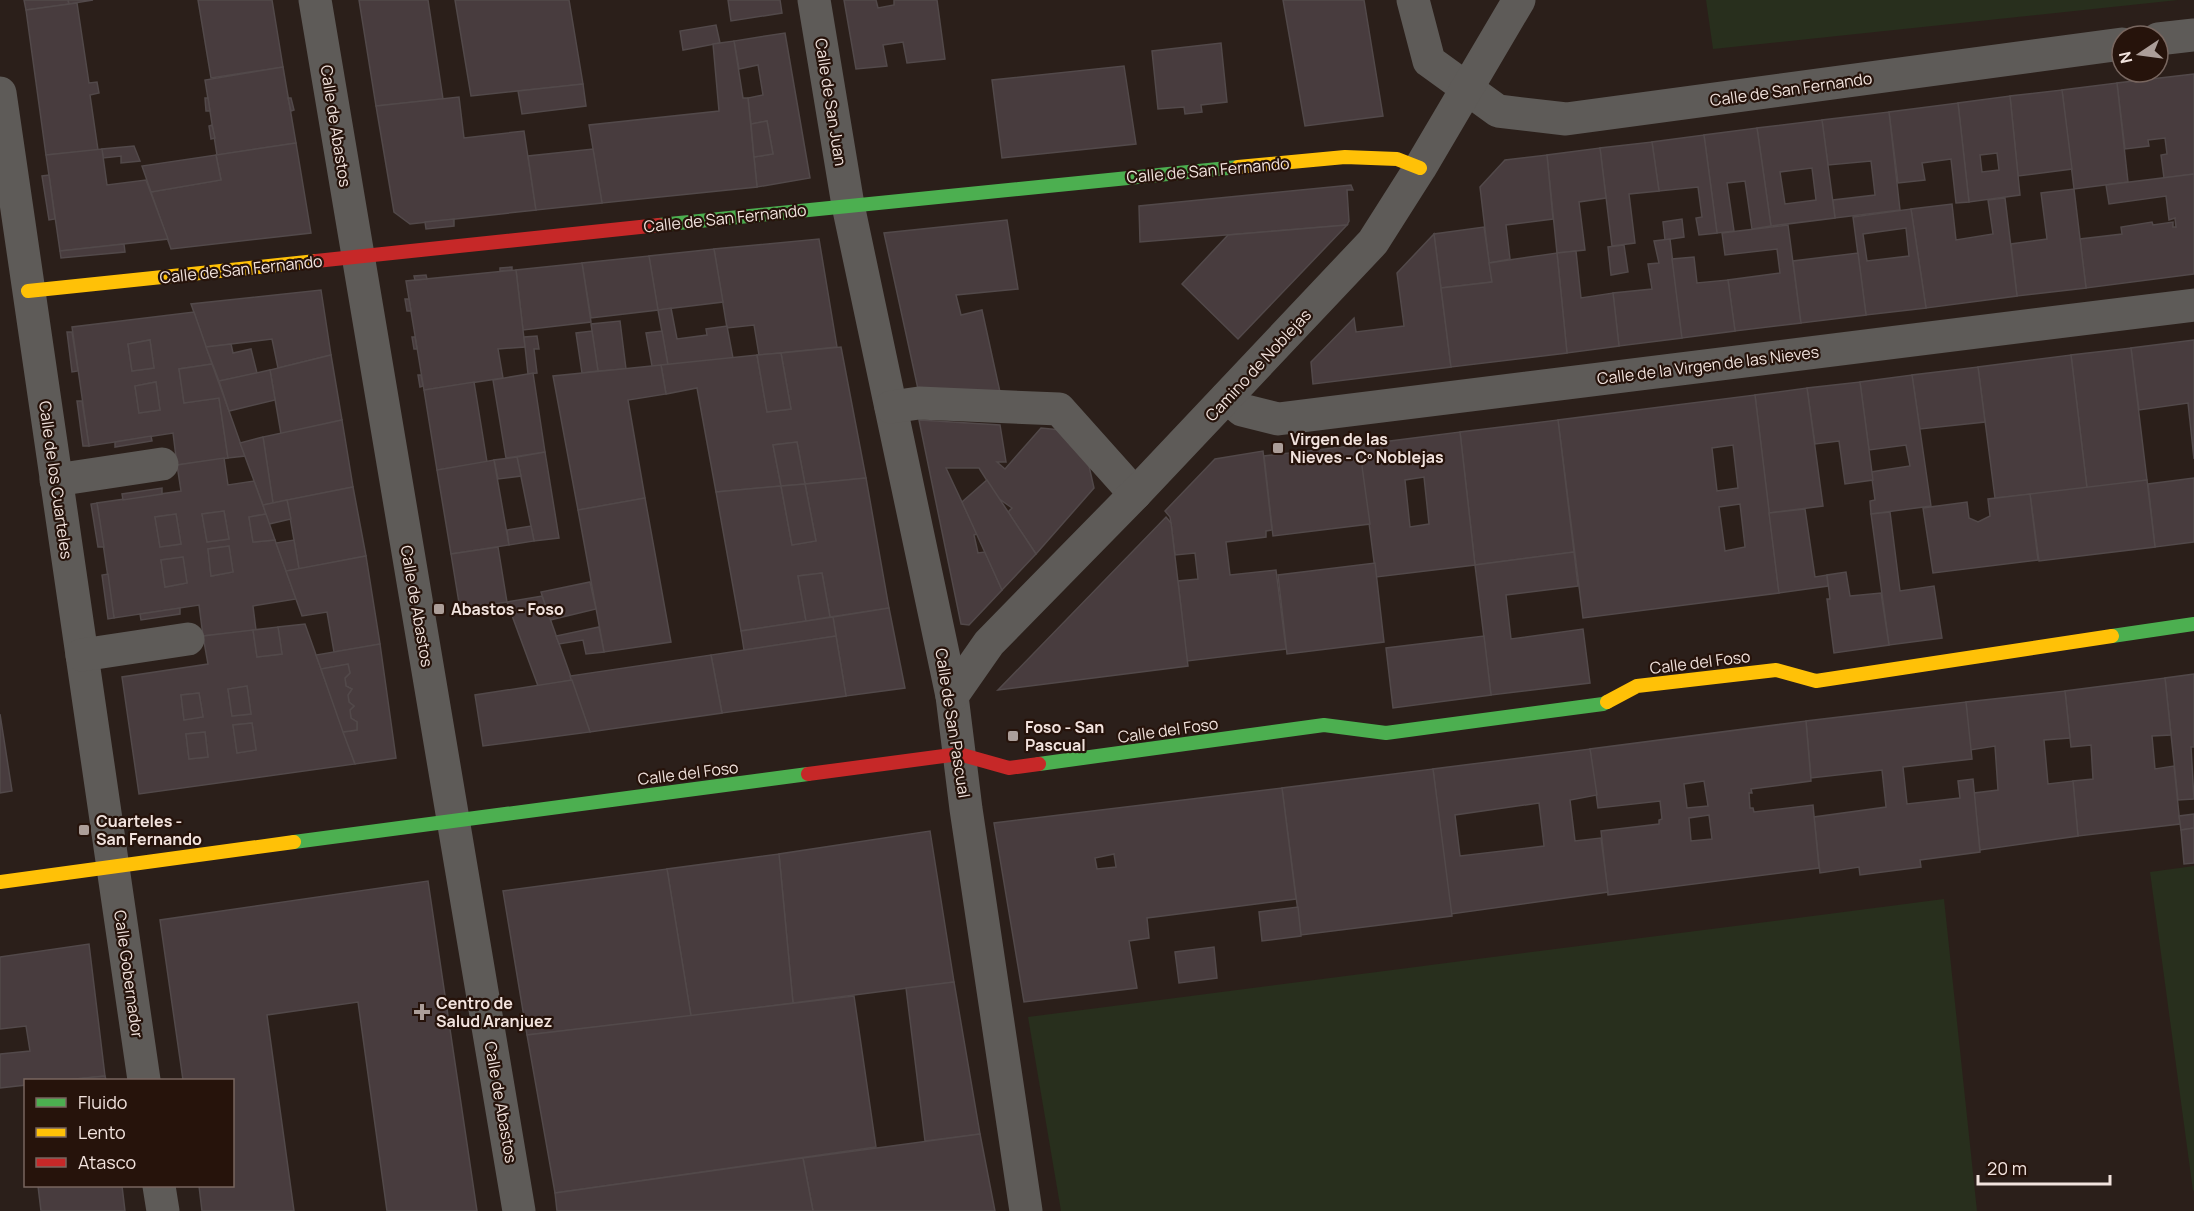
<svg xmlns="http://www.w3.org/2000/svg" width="2194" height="1211" font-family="Manrope,sans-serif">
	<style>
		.green { fill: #282f1d }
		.building { fill: #483c3e; stroke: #52494a; stroke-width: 1.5; fill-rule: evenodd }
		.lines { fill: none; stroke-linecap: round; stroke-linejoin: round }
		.street { stroke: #5e5b58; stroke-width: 33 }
		.fast { stroke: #4caf50; stroke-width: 14 }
		.slow { stroke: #ffc107; stroke-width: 14 }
		.jam { stroke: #c62828; stroke-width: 14 }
		.poi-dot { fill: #ac9e99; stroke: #26130b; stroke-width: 2 }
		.labels { text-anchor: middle; stroke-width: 4.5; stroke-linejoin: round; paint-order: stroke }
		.street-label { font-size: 16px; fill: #f2e3de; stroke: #26130b }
		.poi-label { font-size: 16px; font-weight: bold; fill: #f2e3de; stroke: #26130b; text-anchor: start }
	</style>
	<rect width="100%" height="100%" fill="#2b1f1a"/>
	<g class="green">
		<polygon points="1706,0 2178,0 1713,49"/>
		<polygon points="2194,866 2194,1190 2193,1191 2150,872"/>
		<polygon points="1944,899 1977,1211 1061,1211 1028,1017"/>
	</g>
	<g class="building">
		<polygon points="24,0 68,0 69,4 26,10"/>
		<polygon points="68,0 93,0 69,4"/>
		<polygon points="198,0 272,0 283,67 211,78"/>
		<polygon points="359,0 428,0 443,99 376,106"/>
		<polygon points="455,0 569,0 583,84 471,96"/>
		<polygon points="728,0 780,0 782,13 731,21"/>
		<polygon points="844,0 876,0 878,8 894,5 894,0 937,0 945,59 907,63 903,42 883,45 887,66 856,69"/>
		<polygon points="1283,0 1364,0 1383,116 1305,126"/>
		<polygon points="77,3 89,83 97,82 99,93 90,95 98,150 46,155 26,10"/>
		<polygon points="716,25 720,43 683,50 680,31"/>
		<polygon points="785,33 810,178 757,187 754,157 773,154 767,121 751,124 748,98 763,95 758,65 739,69 734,41"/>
		<polygon points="734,41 743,98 748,98 757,187 602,203 589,125 719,111 713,44"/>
		<polygon points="1221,43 1227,102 1201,105 1202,112 1185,114 1184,107 1158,109 1152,51"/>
		<polygon points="1124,66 1136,144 1002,158 992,80"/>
		<polygon points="283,67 296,143 217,155 205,80"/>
		<polygon points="2194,74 2194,174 2164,178 2161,155 2167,154 2165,138 2148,140 2149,146 2125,149 2117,83"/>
		<polygon points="2117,83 2128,182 2074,189 2062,90"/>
		<polygon points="583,84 586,106 522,114 518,91"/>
		<polygon points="2062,90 2072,169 2018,176 2010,96"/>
		<path d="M 2010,96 L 2020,195 L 1969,202 L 1958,103 ZM 1997,153 L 1999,170 L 1982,172 L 1980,155 Z"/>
		<polygon points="459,97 464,138 524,131 536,210 410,224 394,212 376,106"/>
		<polygon points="205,98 208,98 210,111 206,111"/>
		<polygon points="288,98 291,98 294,110 291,111"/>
		<polygon points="1958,103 1969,202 1956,203 1951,159 1922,163 1925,180 1898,183 1889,112"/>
		<polygon points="1889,112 1900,210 1835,218 1833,200 1875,195 1871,161 1828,165 1822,120"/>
		<path d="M 1822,120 L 1835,218 L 1771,226 L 1757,128 ZM 1812,168 L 1816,200 L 1785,204 L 1780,172 Z"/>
		<polygon points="767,121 773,154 754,157 751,124"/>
		<polygon points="212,125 215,138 211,139 209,126"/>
		<polygon points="1757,128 1771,226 1752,229 1745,181 1727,183 1734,231 1717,233 1704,135"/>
		<polygon points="1704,135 1717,233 1699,235 1696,218 1702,217 1698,187 1659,191 1652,142"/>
		<polygon points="1652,142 1659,191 1629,194 1635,243 1612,246 1600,148"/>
		<polygon points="296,143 311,233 171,249 151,192 221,180 216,155"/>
		<polygon points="134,146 140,161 121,163 121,156 103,158 102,149"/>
		<polygon points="1600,148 1606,198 1579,202 1585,250 1557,253 1547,155"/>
		<polygon points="102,149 107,185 146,180 168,239 60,251 46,155"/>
		<polygon points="593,149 602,203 536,210 528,156"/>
		<polygon points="216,155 221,180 151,192 142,166"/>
		<polygon points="1547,155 1553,219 1506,225 1510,259 1489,263 1480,187 1505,160"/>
		<polygon points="2194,174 2194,274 2086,288 2080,239 2122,234 2121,227 2152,222 2153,225 2173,222 2173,227 2176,227 2175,218 2169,220 2166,196 2109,204 2106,185"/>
		<polygon points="49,175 55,219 49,220 42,176"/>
		<polygon points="1351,185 1353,190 1347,190 1349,221 1347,225 1140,242 1139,206"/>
		<polygon points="2074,189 2086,288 2017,296 2011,244 2047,239 2041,193"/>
		<polygon points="2005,198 2017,296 1926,308 1911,209 1952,204 1956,240 1993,234 1988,200"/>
		<path d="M 1911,209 L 1926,308 L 1866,315 L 1853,217 ZM 1906,228 L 1909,256 L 1867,261 L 1863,234 Z"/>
		<polygon points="454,219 454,226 426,229 425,222"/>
		<polygon points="1682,219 1684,237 1665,240 1663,222"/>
		<polygon points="1007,220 1018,289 956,295 961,315 982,310 1000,392 918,389 884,233"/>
		<polygon points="1347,225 1238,339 1182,284 1228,235"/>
		<polygon points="1788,225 1801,323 1735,331 1728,280 1780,273 1777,249 1725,255 1722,233"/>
		<polygon points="1484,227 1492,282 1441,288 1434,234"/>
		<polygon points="1434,234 1451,367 1313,384 1311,362 1354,318 1356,332 1404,326 1397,273"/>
		<polygon points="819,239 837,347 759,355 754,325 727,328 714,249"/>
		<polygon points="1670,239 1682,338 1619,346 1613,293 1652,289 1648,264 1659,263 1654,241"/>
		<polygon points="124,244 125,252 61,258 60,251"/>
		<polygon points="1624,245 1628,272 1611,275 1608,247"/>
		<polygon points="714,249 723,302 658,310 649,256"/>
		<polygon points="1576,251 1581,298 1613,293 1619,346 1567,353 1557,253"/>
		<polygon points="1557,253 1567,353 1451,367 1441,288 1492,282 1489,263"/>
		<polygon points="1858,253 1866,315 1801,323 1793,261"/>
		<polygon points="649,256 658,310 591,318 582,263"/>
		<polygon points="1694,257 1697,283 1728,280 1735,331 1682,338 1672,259"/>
		<polygon points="582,263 591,322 523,330 516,270"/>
		<polygon points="512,267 512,270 500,271 500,268"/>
		<polygon points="516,270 525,347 498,349 503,378 424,390 406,281"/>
		<polygon points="426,275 427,279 415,280 414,276"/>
		<polygon points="321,290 331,355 278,368 272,339 206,347 191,304"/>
		<polygon points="405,299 409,299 411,311 407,311"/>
		<polygon points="671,308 677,339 707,335 706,329 727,326 733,358 668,365 658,310"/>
		<path d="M 194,312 L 212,364 L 179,369 L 184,403 L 219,398 L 228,458 L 177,465 L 173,433 L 89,446 L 72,327 ZM 150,340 L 154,368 L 132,371 L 128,344 ZM 156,382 L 160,410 L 139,413 L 135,386 Z"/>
		<polygon points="620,321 626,369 598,371 591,324"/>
		<polygon points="592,331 598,371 582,373 576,333"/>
		<polygon points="662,331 668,365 652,366 646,333"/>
		<polygon points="67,332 72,332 78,371 72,372"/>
		<polygon points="537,336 539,349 534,349 537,373 528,374 524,337"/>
		<polygon points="412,337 415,337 417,349 414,349"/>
		<polygon points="150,340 154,368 132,371 128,344"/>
		<polygon points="2194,340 2194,459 2188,403 2139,410 2131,348"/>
		<polygon points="231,344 233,353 251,349 257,373 219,381 206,347"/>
		<polygon points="841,347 866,478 805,484 797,442 773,445 781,486 716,492 697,388 666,394 661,365 757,355 767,412 791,409 781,353"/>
		<polygon points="2131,348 2147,480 2087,488 2071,355"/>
		<polygon points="781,353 791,409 767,412 757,355"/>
		<polygon points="331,355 342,420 281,434 270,370"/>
		<polygon points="2071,355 2087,488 1995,498 1978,367"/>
		<polygon points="212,364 229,411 245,456 228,458 219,398 184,403 179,369"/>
		<polygon points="661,365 666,394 628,400 645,498 578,510 553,376"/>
		<polygon points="1978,367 1985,422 1920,429 1912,375"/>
		<polygon points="270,370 275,400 229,411 219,381"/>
		<polygon points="533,373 545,452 506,458 493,380"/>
		<polygon points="418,375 421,375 423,386 420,387"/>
		<polygon points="1912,375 1931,506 1871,514 1870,501 1875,500 1871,472 1910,466 1906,445 1869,450 1860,382"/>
		<polygon points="156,382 160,410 139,413 135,386"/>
		<polygon points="474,382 487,462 437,470 424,390"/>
		<polygon points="1860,382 1873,480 1845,484 1839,441 1815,444 1807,388"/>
		<polygon points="1807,388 1823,506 1769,513 1755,395"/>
		<path d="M 1755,395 L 1779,593 L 1583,618 L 1558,420 ZM 1733,445 L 1738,488 L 1717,491 L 1712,448 ZM 1740,504 L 1745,547 L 1725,551 L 1719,507 Z"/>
		<polygon points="77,401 82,401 89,446 83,446"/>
		<polygon points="342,420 353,487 273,503 263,437"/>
		<polygon points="919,420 1000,425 1006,462 997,462 1005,469 1041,428 1061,430 1087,457 1094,488 1036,554 1008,512 1012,508 998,498 979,468 946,468 977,534 974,535 978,553 985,552 1002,590 969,625 961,624"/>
		<polygon points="1558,420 1574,552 1475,565 1460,432"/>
		<path d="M 1460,432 L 1475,565 L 1376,577 L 1359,445 ZM 1424,477 L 1429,524 L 1410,527 L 1405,480 Z"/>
		<polygon points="151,436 152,441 115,447 115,442"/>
		<polygon points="263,437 273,503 263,505 240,443"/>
		<polygon points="797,442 805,484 781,486 773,445"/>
		<polygon points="1359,445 1370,524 1273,536 1264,456"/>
		<polygon points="1263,451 1272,530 1266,531 1266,537 1226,542 1230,575 1276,570 1286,649 1187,661 1178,581 1198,579 1195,553 1175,555 1171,523 1170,517 1165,511 1215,459"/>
		<polygon points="545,452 559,538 534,541 517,457"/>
		<polygon points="517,457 521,476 498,479 494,460"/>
		<path d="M 224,458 L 228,485 L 254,481 L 266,514 L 249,517 L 253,542 L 275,540 L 296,599 L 253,606 L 256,630 L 203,636 L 199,605 L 114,618 L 97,503 L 181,491 L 177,465 ZM 224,511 L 229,539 L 207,542 L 202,514 ZM 176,514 L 181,544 L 160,547 L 155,517 ZM 229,546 L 233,572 L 211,576 L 208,549 ZM 183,557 L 187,583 L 165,587 L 161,560 Z"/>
		<polygon points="494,460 509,545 451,554 437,470"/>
		<polygon points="866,478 889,608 830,617 822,573 798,576 806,621 741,631 716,492 781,486 792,545 816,541 805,484"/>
		<polygon points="2194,478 2194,542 2155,547 2148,484"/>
		<polygon points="987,480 1036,554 1002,590 962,502"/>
		<polygon points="2147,480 2155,547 2039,561 2030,494"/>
		<polygon points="805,484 816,541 792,545 781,486"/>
		<polygon points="353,487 366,556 299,569 287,500"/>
		<polygon points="162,488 162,494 123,500 122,494"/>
		<polygon points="2030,494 2038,560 1933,573 1923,508 1967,502 1969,518 1978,522 1990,516 1988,499"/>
		<polygon points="645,498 671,642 604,652 578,510"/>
		<polygon points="287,500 291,519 269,524 263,505"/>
		<polygon points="97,503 104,547 98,547 91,504"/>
		<polygon points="1805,509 1815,577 1827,575 1828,586 1779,593 1769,513"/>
		<polygon points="224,511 229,539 207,542 202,514"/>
		<polygon points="1890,512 1900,591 1934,586 1942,638 1889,645 1871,514"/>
		<polygon points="176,514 181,544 160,547 155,517"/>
		<polygon points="266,514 275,540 253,542 249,517"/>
		<polygon points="1166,517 1171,523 1188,666 998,690"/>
		<polygon points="531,526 534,541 509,545 507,530"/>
		<polygon points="294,540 299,569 286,571 276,543"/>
		<polygon points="229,546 233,572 211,576 208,549"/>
		<polygon points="498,547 507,602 460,609 451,554"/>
		<polygon points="1574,552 1578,586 1506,595 1511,639 1583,629 1590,683 1491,695 1475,565"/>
		<polygon points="366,556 380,644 334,652 327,612 302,616 286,571"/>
		<polygon points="183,557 187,583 165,587 161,560"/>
		<polygon points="1375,563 1384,642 1287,654 1278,575"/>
		<polygon points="1846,572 1850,596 1881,593 1889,645 1834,653 1827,599 1830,599 1827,575"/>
		<polygon points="822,573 830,617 806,621 798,576"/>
		<polygon points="108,574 114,618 108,619 102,575"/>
		<polygon points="590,582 596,609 550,620 541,592"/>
		<polygon points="542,596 572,680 538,686 507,602"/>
		<polygon points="180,608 180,614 141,620 140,614"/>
		<polygon points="889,608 905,688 846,696 833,617"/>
		<polygon points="833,617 836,636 744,650 741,631"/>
		<path d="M 305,624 L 355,764 L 139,794 L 122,677 L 208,664 L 203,636 L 253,630 L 257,657 L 282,654 L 278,627 ZM 247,686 L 251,714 L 232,716 L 228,689 ZM 199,693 L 203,717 L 184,720 L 181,695 ZM 252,723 L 256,750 L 237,753 L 233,725 ZM 205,732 L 208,757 L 189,759 L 186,734 Z"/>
		<polygon points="278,627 282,654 257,657 253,630"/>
		<polygon points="599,627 604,652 586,654 583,640 559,644 556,636"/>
		<polygon points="836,636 846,696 722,713 711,655"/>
		<polygon points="1484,636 1491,695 1393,708 1386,648"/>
		<polygon points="380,644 396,758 355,764 343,732 357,730 357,722 351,718 350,710 354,706 349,702 348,695 352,689 346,686 345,678 350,673 348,664 321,669 316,655"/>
		<polygon points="711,655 722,713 590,732 570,676"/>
		<polygon points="348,664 350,673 345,678 346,686 352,689 348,695 349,702 354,706 350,710 351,718 357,722 357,730 343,732 321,669"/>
		<polygon points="2194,674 2194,747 2191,747 2194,799 2178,800 2165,678"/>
		<polygon points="2165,678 2171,735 2152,736 2155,769 2174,766 2180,824 2078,836 2073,781 2093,779 2091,745 2071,747 2065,691"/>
		<polygon points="572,680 590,732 483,746 475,695"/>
		<polygon points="247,686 251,714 232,716 228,689"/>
		<polygon points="2065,691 2070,738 2044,740 2048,784 2073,781 2078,836 1980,850 1974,793 1998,790 1995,746 1970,750 1966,702"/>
		<polygon points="199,693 203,717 184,720 181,695"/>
		<polygon points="1966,702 1972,759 1903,767 1907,804 1960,798 1958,781 1973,779 1980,852 1920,860 1921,867 1860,875 1859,867 1820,873 1814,817 1886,807 1882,770 1811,778 1806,721"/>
		<polygon points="0,714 12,791 0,793"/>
		<path d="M 1806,721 L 1811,781 L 1751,789 L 1752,793 L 1749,793 L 1750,808 L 1753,808 L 1754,812 L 1813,805 L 1819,868 L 1608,895 L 1601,831 L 1659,824 L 1659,820 L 1662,819 L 1660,801 L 1598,808 L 1590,749 ZM 1704,781 L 1708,806 L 1687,808 L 1684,784 ZM 1709,815 L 1712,839 L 1691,841 L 1689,818 Z"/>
		<polygon points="252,723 256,750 237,753 233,725"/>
		<polygon points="205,732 208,757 189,759 186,734"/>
		<path d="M 1590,749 L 1597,795 L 1570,800 L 1575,841 L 1601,838 L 1608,892 L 1451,914 L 1433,769 ZM 1539,803 L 1544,846 L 1460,856 L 1455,815 Z"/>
		<polygon points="1433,769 1452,916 1301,935 1282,788"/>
		<path d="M 1282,788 L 1296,899 L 1147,918 L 1149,938 L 1129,941 L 1137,988 L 1024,1002 L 994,823 ZM 1114,854 L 1116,867 L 1097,869 L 1095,858 Z"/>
		<polygon points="2194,814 2194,828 2181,830 2179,816"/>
		<polygon points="2194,828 2194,863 2184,864 2181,830"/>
		<polygon points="930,831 954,982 793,1003 779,854"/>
		<polygon points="779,854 793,1003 691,1016 667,869"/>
		<polygon points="667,869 691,1016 527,1035 503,891"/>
		<polygon points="428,881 477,1211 387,1211 358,1002 267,1015 294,1211 202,1211 199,1186 232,1186 232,1080 183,1080 160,920"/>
		<polygon points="1298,907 1301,936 1262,941 1259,912"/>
		<polygon points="89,944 105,1076 65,1080 26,1080 26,1085 0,1088 0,1054 30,1051 26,1026 0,1029 0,957"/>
		<polygon points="1214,947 1217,978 1179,983 1175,952"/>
		<polygon points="954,982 980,1134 925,1141 906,988"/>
		<polygon points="854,996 876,1147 555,1193 527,1035"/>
		<polygon points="105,1076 106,1080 65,1080"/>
		<polygon points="980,1134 995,1211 813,1211 803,1158"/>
		<polygon points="803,1158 813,1211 557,1211 555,1193"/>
		<polygon points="38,1186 122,1186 125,1211 41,1211"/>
	</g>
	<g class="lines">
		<g class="street">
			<polyline points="315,0 519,1211"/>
			<polyline points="814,0 848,205 952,696 966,809 1026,1211"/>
			<polyline points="1413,0 1429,61 1498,111 1566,119 2122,44"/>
			<polyline points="2158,39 2194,35"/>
			<polyline points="0,93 144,1080"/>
			<polyline points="1227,397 1242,410 1278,419 2194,305"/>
			<polyline points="891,407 919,403 1059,409 1135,494"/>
			<polyline points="56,480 162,464"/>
			<polyline points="82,655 188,639"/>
			<polyline points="952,696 989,643 1135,494 1373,242 1420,168 1519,0"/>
			<polyline points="159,1186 163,1211"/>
		</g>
		<g class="fast">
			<polyline points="659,225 1238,167"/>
			<polyline points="2112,636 2194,624"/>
			<polyline points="1039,764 1324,725 1386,733 1603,704 1607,702"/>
			<polyline points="294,842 808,774"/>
		</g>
		<g class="slow">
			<polyline points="1238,167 1345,157 1397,159 1420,168"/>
			<polyline points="28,291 316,261"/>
			<polyline points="1607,702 1637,686 1776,670 1816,681 2112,636"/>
			<polyline points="0,882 294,842"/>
		</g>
		<g class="jam">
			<polyline points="316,261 659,225"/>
			<polyline points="808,774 959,754 1009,768 1039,764"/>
		</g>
	</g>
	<g class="poi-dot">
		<rect x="1272" y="442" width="12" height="12" rx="3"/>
		<rect x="433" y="603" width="12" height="12" rx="3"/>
		<rect x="1007" y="730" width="12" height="12" rx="3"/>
		<rect x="78" y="824" width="12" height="12" rx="3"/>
		<path d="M419 1003h6v6h6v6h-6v6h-6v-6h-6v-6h6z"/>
	</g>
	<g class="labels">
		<g class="street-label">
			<text transform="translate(1791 89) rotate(-8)" y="6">Calle de San Fernando</text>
			<text transform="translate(831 102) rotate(81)" y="6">Calle de San Juan</text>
			<text transform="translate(336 126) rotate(81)" y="6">Calle de Abastos</text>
			<text transform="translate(1208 170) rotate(-5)" y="6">Calle de San Fernando</text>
			<text transform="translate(725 218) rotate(-6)" y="6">Calle de San Fernando</text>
			<text transform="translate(241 269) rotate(-6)" y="6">Calle de San Fernando</text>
			<text transform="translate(1258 365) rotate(-47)" y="6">Camino de Noblejas</text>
			<text transform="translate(1708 365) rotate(-7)" y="6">Calle de la Virgen de las Nieves</text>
			<text transform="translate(56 480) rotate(82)" y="6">Calle de los Cuarteles</text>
			<text transform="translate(417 606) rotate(80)" y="6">Calle de Abastos</text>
			<text transform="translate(1700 662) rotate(-7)" y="6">Calle del Foso</text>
			<text transform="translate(953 723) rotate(81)" y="6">Calle de San Pascual</text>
			<text transform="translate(1168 730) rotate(-8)" y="6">Calle del Foso</text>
			<text transform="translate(688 773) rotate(-7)" y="6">Calle del Foso</text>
			<text transform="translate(129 974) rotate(82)" y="6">Calle Gobernador</text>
			<text transform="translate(501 1102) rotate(80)" y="6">Calle de Abastos</text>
		</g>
		<g class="poi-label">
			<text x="1290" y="445">Virgen de las<tspan x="1290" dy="18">Nieves - Cº Noblejas</tspan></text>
			<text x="451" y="615">Abastos - Foso</text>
			<text x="1025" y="733">Foso - San<tspan x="1025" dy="18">Pascual</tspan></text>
			<text x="96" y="827">Cuarteles -<tspan x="96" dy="18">San Fernando</tspan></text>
			<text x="436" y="1009">Centro de<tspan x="436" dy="18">Salud Aranjuez</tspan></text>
		</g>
	</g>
	<rect x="24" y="1079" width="210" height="108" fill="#26130b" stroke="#78665f" stroke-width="1.5"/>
	<rect x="36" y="1098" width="30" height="9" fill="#4caf50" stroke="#78665f" stroke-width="1.5"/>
	<text x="78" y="1109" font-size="18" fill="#f2e3de">Fluido</text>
	<rect x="36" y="1128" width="30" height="9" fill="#ffc107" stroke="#78665f" stroke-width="1.5"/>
	<text x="78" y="1139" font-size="18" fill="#f2e3de">Lento</text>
	<rect x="36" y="1158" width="30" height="9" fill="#c62828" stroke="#78665f" stroke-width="1.5"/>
	<text x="78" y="1169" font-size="18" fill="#f2e3de">Atasco</text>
	<g transform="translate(2140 54) rotate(257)"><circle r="28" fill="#26130b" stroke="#78665f" stroke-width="1.5"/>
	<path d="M0-4.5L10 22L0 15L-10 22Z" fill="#ac9e99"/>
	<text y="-9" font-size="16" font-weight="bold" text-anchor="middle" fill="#f2e3de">N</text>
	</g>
	<path d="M1978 1175v9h132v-9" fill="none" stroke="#f2e3de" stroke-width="3"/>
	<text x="1987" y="1175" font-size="18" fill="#f2e3de" stroke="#26130b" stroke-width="4.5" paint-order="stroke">20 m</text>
</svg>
